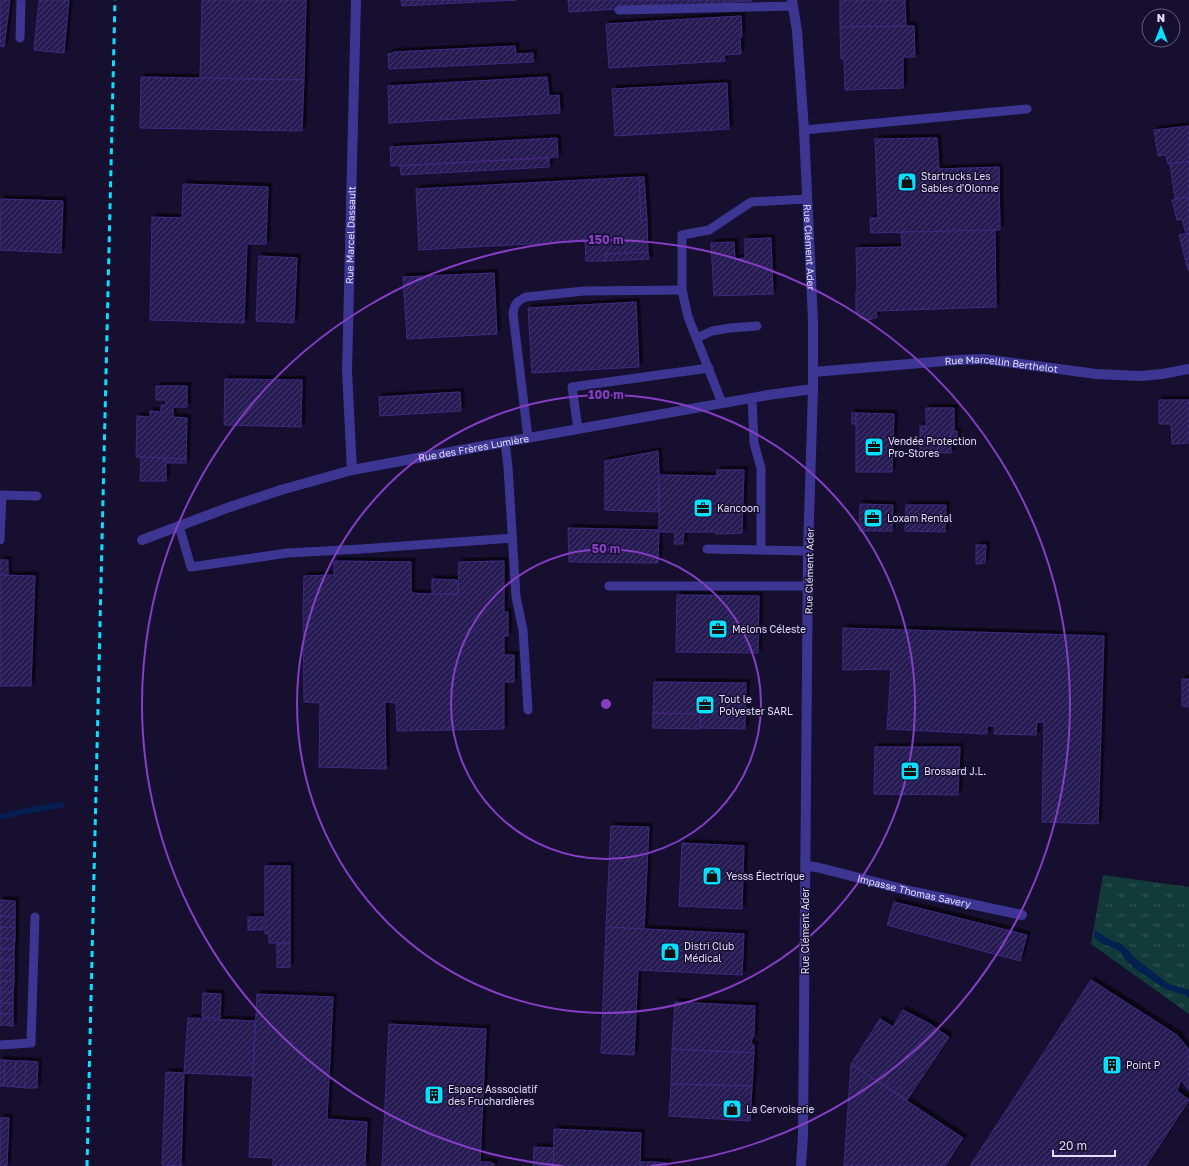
<svg xmlns="http://www.w3.org/2000/svg" width="1189" height="1166" font-family="'Golos Text',sans-serif">
	<style>
		.grass { fill: url(#grass-tufts) }
		.water { fill: #061f51 }
		.lines { fill: none; stroke-linecap: round; stroke-linejoin: round }
		.stream { stroke: #061f51; stroke-width: 6 }
		.building { fill: url(#building-hatch); stroke: #3d2a80; filter: url(#shadow) }
		.service { stroke: #3c3692; stroke-width: 9 }
		.minor { stroke: #3c3692; stroke-width: 10 }
		.tertiary { stroke: #3c3692; stroke-width: 10 }
		.rail { stroke: #09e0ff; stroke-width: 3; stroke-dasharray: 6 5; stroke-linecap: butt }
		.ring { fill: none; stroke: #853ec5; stroke-width: 2 }
		.labels { text-anchor: middle; stroke-width: 3; stroke-linejoin: round; paint-order: stroke }
		.poi-label { font-size: 10px; fill: #e2ddff; stroke: #160f2f; text-anchor: start }
		.street-label { font-size: 10px; fill: #e2ddff; stroke: #160f2f }
		.centre { fill: #853ec5; stroke: #160f2f; stroke-width: 2 }
		.ring-label { font-size: 12px; text-anchor: middle; font-weight: bold; fill: #853ec5; stroke: #160f2f; stroke-width: 3; stroke-linejoin: round; paint-order: stroke }
	</style>
	<defs>
		<pattern id="grass-tufts" width="24" height="20" patternUnits="userSpaceOnUse"><rect width="24" height="20" fill="#123a39"/><path d="M3 7l-1-3M5 7V3M7 7l1-3M15 17l-1-3M17 17v-4M19 17l1-3" fill="none" stroke="#345657"/></pattern>
		<pattern id="building-hatch" width="6" height="6" patternUnits="userSpaceOnUse"><rect width="6" height="6" fill="#261a52"/><path d="M-1 1l2-2M0 6l6-6M5 7l2-2" fill="none" stroke="#453b6c"/></pattern>
		<filter id="shadow"><feDropShadow dx="3.5" dy="-3.5" stdDeviation="0" flood-color="#0009"/></filter>
	</defs>
	<rect width="100%" height="100%" fill="#160f2f"/>
	<polygon class="grass" points="1103,875 1189,887 1189,1014 1091,944"/>
	<polygon class="water" points="1095,930 1110,940 1119,943 1124,946 1136,959 1169,984 1189,990 1189,998 1185,995 1165,989 1134,968 1126,960 1120,952 1116,949 1101,943 1094,937"/>
	<g class="lines">
		<polyline class="stream" points="0,817 30,810 61,805"/>
	</g>
	<g class="building">
		<polygon points="0,0 10,0 4,47 0,46"/>
		<polygon points="39,0 69,0 64,53 34,50"/>
		<polygon points="202,0 306,0 304,80 200,78"/>
		<polygon points="401,0 516,0 402,6"/>
		<polygon points="568,0 752,0 752,1 569,12"/>
		<polygon points="840,0 905,0 906,26 840,27"/>
		<polygon points="741,16 742,37 740,37 741,54 724,55 725,61 609,68 606,24"/>
		<polygon points="914,26 915,57 903,57 903,88 845,90 844,58 841,59 840,27"/>
		<polygon points="515,46 516,54 533,53 533,62 389,69 388,54 393,53 393,52"/>
		<polygon points="141,77 304,80 302,131 140,128"/>
		<polygon points="547,77 549,96 559,95 560,113 389,123 388,86"/>
		<polygon points="727,83 729,129 615,136 612,89"/>
		<polygon points="1189,126 1189,161 1168,164 1166,155 1158,156 1154,130"/>
		<polygon points="557,138 558,157 391,166 390,147"/>
		<polygon points="937,138 939,169 999,167 1000,230 871,233 870,218 878,218 875,139"/>
		<polygon points="549,158 549,167 401,175 400,166"/>
		<polygon points="1189,161 1189,197 1175,199 1170,164"/>
		<polygon points="639,177 641,221 647,220 648,252 606,254 606,261 586,261 585,241 419,250 416,189"/>
		<polygon points="639,177 644,177 647,220 641,221"/>
		<polygon points="183,184 268,187 266,244 247,244 244,323 150,320 152,217 182,218"/>
		<polygon points="1189,197 1189,233 1186,234 1182,219 1177,220 1172,200"/>
		<polygon points="1,199 63,201 61,253 0,250"/>
		<polygon points="995,230 996,307 876,311 877,317 868,320 860,318 856,312 856,291 857,290 856,248 902,247 901,232"/>
		<polygon points="1189,233 1189,270 1188,270 1179,235"/>
		<polygon points="771,238 773,294 714,296 711,243 734,242 735,259 745,258 745,239"/>
		<polygon points="648,252 649,259 606,261 606,254"/>
		<polygon points="259,256 297,258 294,323 256,321"/>
		<polygon points="494,273 497,334 407,339 403,277"/>
		<polygon points="636,302 639,367 532,373 528,308"/>
		<polygon points="225,379 302,380 301,427 224,425"/>
		<polygon points="156,386 187,386 187,407 173,407 173,417 187,418 186,459 136,457 137,416 150,417 150,411 161,412 161,405 166,405 165,400 156,400"/>
		<polygon points="460,392 461,411 380,416 379,397"/>
		<polygon points="1159,400 1189,400 1189,443 1172,444 1171,424 1159,424"/>
		<polygon points="926,408 954,408 954,431 951,432 951,453 920,452 920,431 926,431"/>
		<rect x="852" y="413" width="4" height="11"/>
		<polygon points="856,413 894,414 892,472 856,472"/>
		<rect x="920" y="426" width="6" height="5"/>
		<polygon points="957,431 957,441 951,441 951,432"/>
		<polygon points="658,451 659,475 659,512 605,510 605,461"/>
		<polygon points="141,457 166,458 166,481 140,481"/>
		<polygon points="166,458 186,459 186,463 166,463"/>
		<polygon points="717,470 744,470 742,533 716,534 716,532 684,532 683,544 674,544 675,532 659,532 659,475 717,476"/>
		<polygon points="860,504 893,505 892,531 859,531"/>
		<polygon points="906,505 946,505 945,532 905,531"/>
		<polygon points="568,528 659,530 658,563 569,562"/>
		<polygon points="976,545 986,545 985,563 976,564"/>
		<rect x="0" y="560" width="8" height="15"/>
		<polygon points="334,561 411,562 411,593 432,594 458,594 459,562 504,561 504,612 508,612 508,636 504,636 504,655 514,655 514,682 504,682 504,729 397,731 396,703 385,702 386,769 319,767 320,703 304,702 303,609 304,576 334,575"/>
		<polygon points="0,575 35,576 31,686 0,686"/>
		<polygon points="432,579 457,580 458,594 432,594"/>
		<polygon points="677,595 759,596 758,653 676,652"/>
		<polygon points="843,628 1104,636 1098,824 1042,822 1044,722 1037,722 1036,735 994,734 995,726 987,726 987,734 887,729 891,669 843,670"/>
		<polygon points="1182,679 1189,679 1189,707 1182,706"/>
		<polygon points="654,682 746,683 745,729 700,728 700,714 653,713"/>
		<polygon points="653,713 700,714 700,729 653,728"/>
		<polygon points="875,747 960,747 958,795 874,794"/>
		<polygon points="611,826 649,827 644,929 606,927"/>
		<polygon points="682,843 744,846 742,909 679,906"/>
		<polygon points="265,866 290,866 290,943 269,943 269,934 265,934"/>
		<polygon points="0,900 15,901 15,917 0,916"/>
		<polygon points="894,902 1027,935 1020,961 887,925"/>
		<polygon points="0,916 15,917 15,928 0,927"/>
		<rect x="248" y="917" width="15" height="13"/>
		<polygon points="0,927 15,928 15,939 0,938"/>
		<polygon points="606,927 744,934 742,975 638,970 634,1055 601,1053"/>
		<polygon points="0,938 15,939 14,949 0,949"/>
		<polygon points="277,943 290,943 290,967 277,968"/>
		<rect x="0" y="949" width="14" height="11"/>
		<polygon points="0,960 14,960 14,971 0,970"/>
		<polygon points="0,970 14,971 14,982 0,981"/>
		<polygon points="1091,980 1177,1035 1189,1050 1189,1090 1181,1080 1177,1091 1189,1100 1146,1166 970,1166"/>
		<polygon points="0,981 14,982 13,992 0,992"/>
		<rect x="0" y="992" width="13" height="11"/>
		<polygon points="203,993 221,994 220,1018 202,1017"/>
		<polygon points="257,994 333,997 327,1119 367,1122 365,1166 273,1166 273,1158 249,1157"/>
		<polygon points="675,1002 755,1006 754,1036 752,1039 751,1043 754,1045 754,1053 672,1049"/>
		<rect x="0" y="1003" width="13" height="11"/>
		<polygon points="903,1010 928,1023 949,1037 907,1100 851,1064 880,1019 893,1027"/>
		<polygon points="0,1014 13,1014 13,1026 0,1025"/>
		<polygon points="188,1018 255,1021 253,1076 184,1073"/>
		<polygon points="389,1024 486,1029 480,1162 490,1162 494,1164 493,1166 382,1166"/>
		<polygon points="672,1049 754,1053 752,1086 671,1084"/>
		<polygon points="0,1060 5,1060 4,1086 0,1086"/>
		<polygon points="5,1060 16,1061 14,1087 4,1086"/>
		<polygon points="16,1061 26,1061 25,1088 14,1087"/>
		<polygon points="26,1061 38,1062 37,1088 25,1088"/>
		<polygon points="851,1064 963,1138 945,1166 844,1166"/>
		<polygon points="166,1072 184,1073 181,1166 162,1165"/>
		<polygon points="671,1084 752,1086 750,1121 669,1116"/>
		<polygon points="0,1118 9,1118 7,1166 0,1166"/>
		<polygon points="554,1129 641,1133 640,1166 553,1166"/>
		<polygon points="534,1147 554,1148 553,1166 533,1166"/>
		<rect x="640" y="1162" width="14" height="4"/>
		<polygon points="654,1162 667,1163 667,1166 654,1166"/>
	</g>
	<g class="lines">
		<g class="service">
			<polyline points="619,10 793,6"/>
			<polyline points="20,38 21,0"/>
			<polyline points="804,130 1027,109"/>
			<polyline points="697,338 712,331 730,328 757,326"/>
			<polyline points="752,398 754,443 761,468 761,550 808,551"/>
			<polyline points="722,403 688,317 682,290 682,235 709,230 751,202 807,199"/>
			<polyline points="578,429 572,387 709,368"/>
			<path d="M 528,438 L 513,314 C 514,304 517,301 526,297 L 584,291 L 682,290"/>
			<polyline points="505,442 508,467 516,597 523,630 528,710"/>
			<polyline points="0,495 37,496"/>
			<polyline points="179,526 191,567 288,553 361,549 512,538"/>
			<polyline points="0,540 2,495"/>
			<polyline points="707,549 761,550"/>
			<polyline points="609,586 808,586"/>
			<polyline points="0,1045 31,1043 35,917"/>
		</g>
		<g class="minor">
			<path id="s1" d="M 813,372 L 957,360 L 984,359 L 1096,374 L 1140,376 L 1162,374 L 1189,369"/>
			<path id="s2" d="M 352,470 L 347,371 L 356,0"/>
			<path id="s3" d="M 142,540 L 227,508 L 281,490 L 352,470 L 505,442 L 768,395 L 813,389"/>
			<path id="s4" d="M 806,866 L 816,867 L 914,892 L 1022,915"/>
		</g>
		<path class="tertiary" id="s5" d="M 792,0 L 797,31 L 804,130 L 813,321 L 813,389 L 808,551 L 803,1135 L 801,1166"/>
		<polyline class="rail" points="87,1166 115,0"/>
	</g>
	<g class="ring">
		<circle cx="606" cy="704" r="155"/>
		<circle cx="606" cy="704" r="309"/>
		<path d="M562 1166A464 464 0 1 1 650 1166"/>
	</g>
	<defs>
		<g id="shop-square" transform="scale(1)"><rect x="-9" y="-9" width="18" height="18" rx="4" fill="#09e0ff" stroke="#160f2f"/><path d="M-5-2.5h2.3a2.7 3.5 0 0 1 5.4 0H5L5.5 6h-11ZM-1.5-2.5h3a1.5 2.3 0 0 0-3 0Z" fill="#111"/></g>
		<g id="office-square" transform="scale(1)"><rect x="-9" y="-9" width="18" height="18" rx="4" fill="#09e0ff" stroke="#160f2f"/><path d="M-6-3h4V-5.5h4V-3h4V5H-6ZM-1-4.5V-3h2v-1.5ZM-6 0V1H6V0Z" fill="#111"/></g>
		<g id="building-square" transform="scale(1)"><rect x="-9" y="-9" width="18" height="18" rx="4" fill="#09e0ff" stroke="#160f2f"/><path d="M-4-6H4V6H1V3H-1V6H-4ZM-2.5-4.3h1.7v1.8h-1.7ZM.8-4.3h1.7v1.8H.8ZM-2.5-1h1.7V.8h-1.7ZM.8-1h1.7V.8H.8Z" fill="#111"/></g>
	</defs>
	<g fill-rule="evenodd">
		<use href="#shop-square" x="907" y="182"/>
		<use href="#office-square" x="874" y="447"/>
		<use href="#office-square" x="703" y="508"/>
		<use href="#office-square" x="873" y="518"/>
		<use href="#office-square" x="718" y="629"/>
		<use href="#office-square" x="705" y="705"/>
		<use href="#office-square" x="910" y="771"/>
		<use href="#shop-square" x="712" y="876"/>
		<use href="#shop-square" x="670" y="952"/>
		<use href="#building-square" x="1112" y="1065"/>
		<use href="#building-square" x="434" y="1095"/>
		<use href="#shop-square" x="732" y="1109"/>
	</g>
	<g class="labels">
		<g class="poi-label">
			<text x="921" y="180">Startrucks Les<tspan x="921" dy="12">Sables d'Olonne</tspan></text>
			<text x="888" y="445">Vendée Protection<tspan x="888" dy="12">Pro-Stores</tspan></text>
			<text x="717" y="512">Kancoon</text>
			<text x="887" y="522">Loxam Rental</text>
			<text x="732" y="633">Melons Céleste</text>
			<text x="719" y="703">Tout le<tspan x="719" dy="12">Polyester SARL</tspan></text>
			<text x="924" y="775">Brossard J.L.</text>
			<text x="726" y="880">Yesss Électrique</text>
			<text x="684" y="950">Distri Club<tspan x="684" dy="12">Médical</tspan></text>
			<text x="1126" y="1069">Point P</text>
			<text x="448" y="1093">Espace Asssociatif<tspan x="448" dy="12">des Fruchardières</tspan></text>
			<text x="746" y="1113">La Cervoiserie</text>
		</g>
		<g class="street-label">
			<text dy="4" stroke="none"><textPath href="#s2" startOffset="235">Rue Marcel Dassault</textPath></text>
			<text dy="4" stroke="none"><textPath href="#s5" startOffset="248">Rue Clément Ader</textPath></text>
			<text dy="4" stroke="none"><textPath href="#s1" startOffset="189">Rue Marcellin Berthelot</textPath></text>
			<text dy="4" stroke="none"><textPath href="#s3" startOffset="345">Rue des Frères Lumière</textPath></text>
			<text transform="translate(809 571) rotate(-89)" y="4">Rue Clément Ader</text>
			<text dy="4" stroke="none"><textPath href="#s4" startOffset="111">Impasse Thomas Savery</textPath></text>
			<text transform="translate(805 931) rotate(-90)" y="4">Rue Clément Ader</text>
		</g>
	</g>
	<circle cx="606" cy="704" r="6" class="centre"/>
	<g class="ring-label">
		<text x="606" y="244">150 m</text>
		<text x="606" y="399">100 m</text>
		<text x="606" y="553">50 m</text>
	</g>
	<g transform="translate(1161 28)"><circle r="19" fill="#160f2f" stroke="#686182"/>
	<path d="M0-3L7 15L0 10L-7 15Z" fill="#09e0ff"/>
	<text y="-6" font-size="11" font-weight="bold" text-anchor="middle" fill="#e2ddff">N</text>
	</g>
	<path d="M1053 1150v6h62v-6" fill="none" stroke="#e2ddff" stroke-width="2"/>
	<text x="1059" y="1150" font-size="12" fill="#e2ddff" stroke="#160f2f" stroke-width="3" paint-order="stroke">20 m</text>
</svg>
